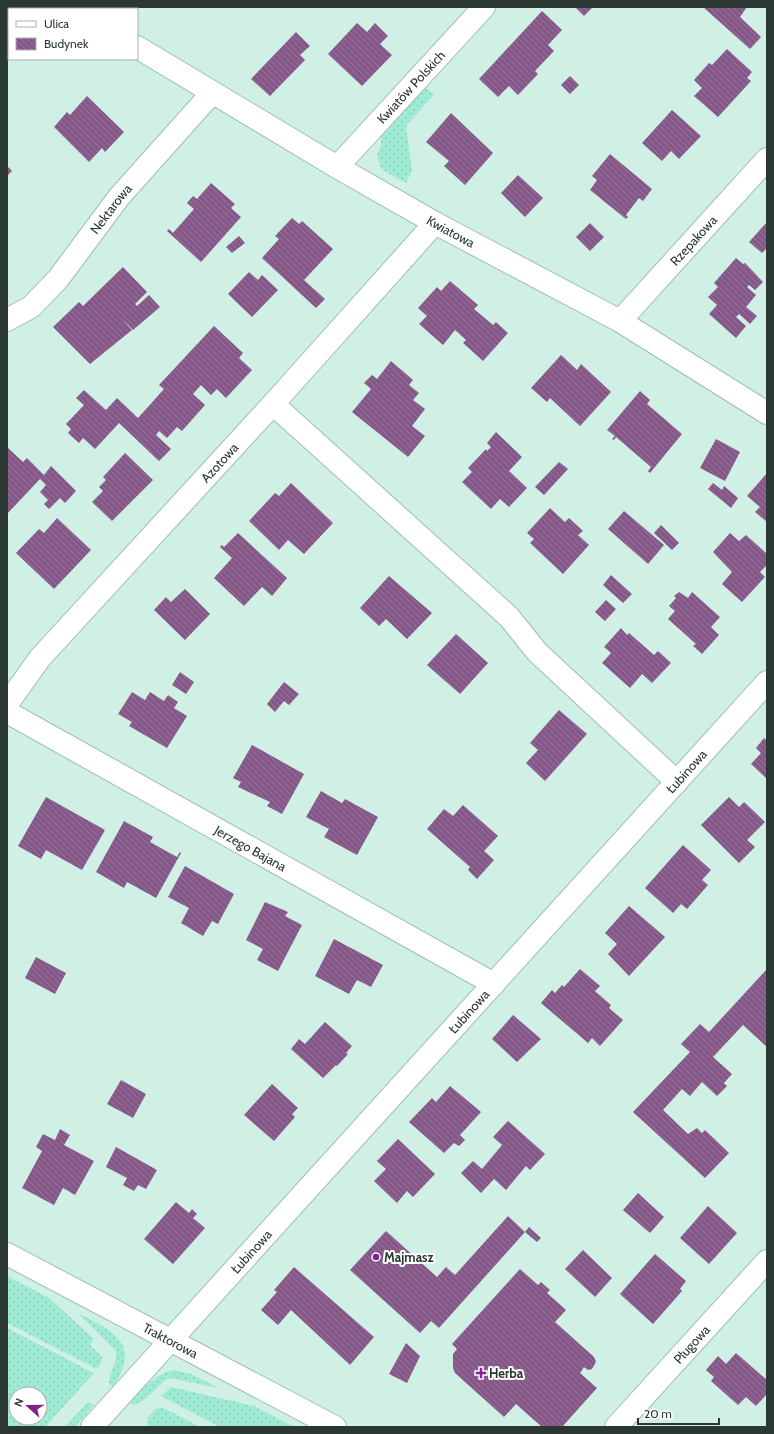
<svg xmlns="http://www.w3.org/2000/svg" width="774" height="1434" font-family="Cabin,sans-serif">
	<style>
		.grass { fill: url(#grass-dots); fill-rule: evenodd }
		.building { fill: url(#building-back-hatch) }
		.lines { fill: none; stroke-linecap: round; stroke-linejoin: round }
		.street-casing { stroke: #9ebdb3; stroke-width: 24 }
		.secondary-casing { stroke: #9ebdb3; stroke-width: 24 }
		.street { stroke: #fff; stroke-width: 22 }
		.secondary { stroke: #fff; stroke-width: 22 }
		.poi-dot { fill: #83228d; stroke: #fff; stroke-width: 1.5 }
		.labels { text-anchor: middle; stroke-width: 4; stroke-linejoin: round; paint-order: stroke }
		.street-label { font-size: 13px; fill: #2a3733; stroke: #fff }
		.poi-label { font-size: 13px; font-weight: bold; fill: #2a3733; stroke: #fff; text-anchor: start }
	</style>
	<defs>
		<pattern id="grass-dots" width="8" height="8" patternUnits="userSpaceOnUse"><rect width="8" height="8" fill="#a0ebd5"/><path d="M2 2h.1M6 6h.1" fill="none" stroke="#8acab7" stroke-width="1.8" stroke-linecap="round"/></pattern>
		<pattern id="building-back-hatch" width="6" height="6" patternUnits="userSpaceOnUse"><rect width="6" height="6" fill="#855889"/><path d="M-1 5l2 2M0 0l6 6M5-1l2 2" fill="none" stroke="#947397"/></pattern>
	</defs>
	<rect width="100%" height="100%" fill="#d0f0e6"/>
	<g class="grass">
		<polygon points="422,89 428,89 434,95 406,126 412,171 406,183 384,171 380,166 377,156 381,146 381,134"/>
		<polygon points="7,1276 49,1298 94,1339 90,1345 102,1357 102,1361 97,1369 7,1323"/>
		<path d="M 78,1313 C 114,1332 142,1343 113,1387 L 109,1383 C 109,1372 117,1366 116,1351 Z"/>
		<path d="M 7,1328 L 94,1373 L 45,1427 L 7,1427 ZM 16,1394 L 40,1394 L 40,1418 L 16,1418 Z"/>
		<path d="M 174,1370 L 191,1374 L 219,1388 L 169,1378 C 157,1385 148,1401 134,1405 L 130,1403 C 143,1389 154,1374 174,1370 Z"/>
		<polygon points="171,1387 254,1406 294,1427 220,1427 161,1396"/>
		<polygon points="88,1402 94,1405 75,1427 65,1427"/>
		<polygon points="158,1407 164,1408 200,1427 148,1427 147,1418"/>
	</g>
	<g class="building">
		<polygon points="575,7 593,7 584,16"/>
		<polygon points="703,7 747,7 740,17 761,37 750,49"/>
		<polygon points="542,11 562,30 548,45 554,51 535,71 538,74 518,95 509,86 498,97 479,79"/>
		<polygon points="357,23 367,32 375,23 388,36 380,44 392,55 362,86 328,54"/>
		<polygon points="296,32 310,46 300,55 305,60 270,96 251,79"/>
		<polygon points="727,49 752,72 747,78 751,81 718,117 694,96 702,88 694,80 709,63 712,65"/>
		<polygon points="570,76 579,85 570,94 561,85"/>
		<polygon points="87,96 124,132 105,152 102,148 89,162 54,127 67,112 70,115"/>
		<polygon points="672,110 701,136 679,159 671,151 662,161 642,143"/>
		<polygon points="451,113 493,153 465,185 444,166 449,161 426,142"/>
		<polygon points="610,154 652,189 643,201 639,198 626,215 628,217 626,219 590,190 597,180 592,176"/>
		<polygon points="7,166 12,171 7,176"/>
		<polygon points="518,175 543,198 525,217 501,193"/>
		<polygon points="211,183 235,204 231,208 241,217 201,262 167,231 169,229 173,233 194,209 187,203 193,196 197,199"/>
		<polygon points="292,218 299,224 302,221 333,249 304,280 325,299 316,308 262,258 279,239 275,236"/>
		<polygon points="767,222 767,248 762,253 749,242"/>
		<polygon points="590,223 604,237 590,251 576,237"/>
		<polygon points="239,236 245,243 232,253 226,247"/>
		<polygon points="736,258 743,264 745,263 763,282 755,290 749,285 747,287 756,295 746,307 757,316 750,324 739,314 736,317 746,326 736,338 709,314 717,305 708,297 718,287 714,283"/>
		<polygon points="123,267 147,292 135,304 137,306 149,295 160,307 133,330 121,317 132,330 90,364 53,327 79,302 83,306"/>
		<polygon points="249,272 258,280 262,275 278,290 252,317 228,294"/>
		<polygon points="450,281 478,305 474,309 493,325 496,322 508,333 483,361 463,343 466,340 455,330 443,345 419,324 427,316 418,308 437,287 441,291"/>
		<polygon points="214,326 243,353 239,358 252,370 226,398 217,389 211,395 201,385 193,394 205,405 182,431 177,427 167,438 159,431 156,435 171,449 159,461 119,423 95,449 83,438 79,443 68,433 71,429 66,424 84,405 76,398 84,390 106,410 117,398 138,418 164,389 159,385"/>
		<polygon points="561,355 577,370 581,364 611,392 580,426 550,398 547,402 531,388"/>
		<polygon points="391,361 413,380 409,385 419,393 413,400 425,409 412,426 425,436 408,457 352,412 371,389 364,383 372,375 377,379"/>
		<polygon points="640,391 650,400 647,404 682,434 650,473 648,471 651,467 616,437 614,440 612,439 615,436 607,430"/>
		<polygon points="496,432 522,457 509,471 527,488 509,507 500,499 491,509 462,482 472,472 468,468 486,449 487,451 491,447 487,443"/>
		<polygon points="716,439 740,452 725,481 700,468"/>
		<polygon points="7,447 23,462 27,458 44,475 51,466 76,491 65,503 60,498 49,509 44,504 48,500 40,492 46,485 40,479 7,514"/>
		<polygon points="125,453 153,480 112,521 92,502 103,491 99,487 106,480 103,477"/>
		<polygon points="559,462 568,469 544,495 535,487"/>
		<polygon points="767,473 767,522 755,512 760,507 747,496"/>
		<polygon points="291,483 333,523 304,554 288,540 279,550 249,521 275,493 279,496"/>
		<polygon points="713,483 722,490 724,486 738,498 731,508 708,489"/>
		<polygon points="550,508 565,522 569,518 583,531 578,535 589,545 563,574 530,543 534,539 527,533"/>
		<polygon points="624,511 664,545 648,564 608,529"/>
		<polygon points="57,518 91,550 54,589 16,553 39,529 44,533"/>
		<polygon points="661,525 679,543 672,550 654,533"/>
		<polygon points="238,533 287,578 272,596 262,587 244,606 214,578 232,558 220,547 222,545 224,547"/>
		<polygon points="730,533 739,541 746,535 767,554 767,565 760,572 765,577 742,602 722,584 732,572 713,552"/>
		<polygon points="611,575 632,594 623,603 603,585"/>
		<polygon points="389,576 432,613 407,639 386,619 379,626 360,608"/>
		<polygon points="185,589 210,614 185,640 154,610 166,597 171,602"/>
		<polygon points="679,592 688,598 692,592 720,617 711,627 719,635 702,654 693,646 696,644 668,619 675,611 669,606 676,598 674,596"/>
		<polygon points="606,600 616,609 605,621 595,612"/>
		<polygon points="621,628 627,635 629,633 654,655 658,651 671,663 652,683 642,674 630,688 602,663 611,653 604,647"/>
		<polygon points="456,634 488,663 460,694 427,665"/>
		<polygon points="180,672 194,682 186,694 172,685"/>
		<polygon points="284,682 299,694 289,705 284,701 275,712 267,704"/>
		<polygon points="132,692 145,700 150,692 164,701 168,695 178,702 174,708 187,716 167,748 129,726 132,722 118,714"/>
		<polygon points="559,710 587,734 545,781 526,763 538,750 530,743"/>
		<polygon points="764,738 767,741 767,779 751,764 761,753 756,748"/>
		<polygon points="252,745 304,774 282,814 267,806 270,802 238,787 241,782 233,778"/>
		<polygon points="321,791 342,803 345,799 378,817 357,855 324,837 329,829 306,817"/>
		<polygon points="46,797 105,830 82,870 46,850 41,859 18,846"/>
		<polygon points="729,797 739,807 744,802 765,822 747,840 755,847 739,863 701,825"/>
		<polygon points="463,805 498,836 484,851 494,860 477,879 468,870 470,867 427,829 444,809 453,816"/>
		<polygon points="124,821 153,837 150,842 177,857 180,852 181,853 156,898 127,882 124,888 96,872"/>
		<polygon points="683,845 711,870 702,880 708,885 687,909 681,904 673,913 645,888"/>
		<polygon points="185,866 234,894 218,924 212,921 203,936 181,923 189,908 168,897"/>
		<polygon points="265,902 288,912 285,916 302,925 278,971 257,960 263,949 246,940"/>
		<polygon points="629,906 665,937 629,976 608,954 617,944 605,933"/>
		<polygon points="334,939 383,965 371,987 357,980 349,994 315,976"/>
		<polygon points="36,957 66,973 55,994 25,978"/>
		<polygon points="580,969 600,986 595,991 611,1005 609,1008 623,1020 600,1046 592,1038 588,1043 541,1003 552,990 555,993 562,985 564,987"/>
		<polygon points="767,969 767,1047 743,1025 713,1057 732,1074 724,1083 727,1086 717,1096 702,1082 690,1096 682,1089 663,1110 688,1134 697,1128 702,1133 705,1130 729,1153 705,1178 633,1112 690,1052 681,1044 700,1024 709,1032"/>
		<polygon points="513,1015 541,1039 517,1062 492,1039"/>
		<polygon points="325,1022 352,1046 346,1053 348,1054 337,1066 336,1065 323,1078 291,1049 299,1039 305,1044"/>
		<polygon points="121,1080 146,1094 133,1118 107,1104"/>
		<polygon points="272,1084 298,1108 292,1114 295,1117 274,1141 244,1115"/>
		<polygon points="450,1086 481,1112 460,1135 465,1140 459,1146 454,1143 444,1153 409,1122 432,1098 436,1102"/>
		<polygon points="508,1121 545,1154 530,1170 526,1166 506,1190 494,1179 481,1193 461,1173 473,1161 482,1169 502,1145 493,1137"/>
		<polygon points="60,1129 70,1135 64,1145 94,1161 75,1195 63,1188 54,1205 22,1188 42,1151 36,1147 43,1134 55,1140"/>
		<polygon points="398,1139 435,1174 413,1197 407,1191 397,1203 374,1181 386,1169 377,1161"/>
		<polygon points="116,1147 157,1170 146,1189 138,1185 134,1191 123,1185 127,1178 106,1167"/>
		<polygon points="638,1193 664,1217 650,1233 623,1210"/>
		<polygon points="176,1202 189,1213 192,1209 197,1214 193,1218 205,1228 173,1264 144,1239"/>
		<polygon points="708,1206 737,1233 709,1264 680,1238"/>
		<polygon points="508,1216 525,1232 529,1227 541,1238 537,1242 525,1232 439,1328 431,1321 420,1333 350,1270 386,1231 437,1277 446,1267 455,1275"/>
		<polygon points="583,1250 612,1278 595,1297 565,1269"/>
		<polygon points="655,1254 686,1281 680,1289 682,1291 653,1324 620,1294"/>
		<polygon points="294,1267 374,1337 350,1365 291,1310 278,1325 261,1310 277,1292 274,1290"/>
		<polygon points="520,1269 538,1285 541,1282 550,1290 547,1293 566,1310 555,1322 594,1357 596,1362 592,1369 588,1370 584,1367 580,1373 597,1388 562,1427 542,1427 516,1404 504,1417 455,1373 453,1368 453,1354 457,1349 452,1344"/>
		<polygon points="406,1343 420,1356 407,1383 389,1374"/>
		<polygon points="736,1353 767,1380 767,1394 756,1406 746,1397 738,1405 711,1381 714,1377 706,1370 718,1356 726,1364"/>
	</g>
	<g class="lines">
		<g class="street-casing">
			<g id="street">
				<polyline points="75,7 78,9"/>
				<polyline points="34,9 36,7"/>
				<polyline points="7,38 9,36"/>
				<path id="s1" d="M 137,47 L 337,167 L 435,223 L 620,321 L 767,413"/>
				<path id="s2" d="M 337,167 L 484,7"/>
				<path id="s3" d="M 7,320 L 31,307 L 58,279 L 119,197 L 212,93"/>
				<path id="s4" d="M 620,321 L 767,159"/>
				<polyline points="273,404 509,617 537,652 677,782"/>
				<path id="s5" d="M 7,704 L 40,658 L 273,404 L 435,223"/>
				<path id="s6" d="M 7,712 L 494,984"/>
				<path id="s7" d="M 92,1427 L 767,682"/>
				<path id="s8" d="M 616,1427 L 767,1261"/>
			</g>
		</g>
		<g class="secondary-casing">
			<g id="secondary">
				<path id="s9" d="M 7,1254 L 335,1427"/>
			</g>
		</g>
		<use href="#street" class="street"/>
		<use href="#secondary" class="secondary"/>
	</g>
	<g class="poi-dot">
		<circle cx="376" cy="1257" r="4"/>
		<path d="M479 1367h4v4h4v4h-4v4h-4v-4h-4v-4h4z"/>
	</g>
	<g class="labels">
		<g class="street-label">
			<text dy="5" stroke="none"><textPath href="#s2" startOffset="109">Kwiatów Polskich</textPath></text>
			<text dy="5" stroke="none"><textPath href="#s3" startOffset="154">Nektarowa</textPath></text>
			<text dy="5" stroke="none"><textPath href="#s1" startOffset="364">Kwiatowa</textPath></text>
			<text dy="5" stroke="none"><textPath href="#s4" startOffset="109">Rzepakowa</textPath></text>
			<text dy="5" stroke="none"><textPath href="#s5" startOffset="322">Azotowa</textPath></text>
			<text dy="5" stroke="none"><textPath href="#s7" startOffset="885">Łubinowa</textPath></text>
			<text dy="5" stroke="none"><textPath href="#s6" startOffset="279">Jerzego Bajana</textPath></text>
			<text dy="5" stroke="none"><textPath href="#s7" startOffset="561">Łubinowa</textPath></text>
			<text dy="5" stroke="none"><textPath href="#s7" startOffset="237">Łubinowa</textPath></text>
			<text dy="5" stroke="none"><textPath href="#s9" startOffset="185">Traktorowa</textPath></text>
			<text dy="5" stroke="none"><textPath href="#s8" startOffset="112">Pługowa</textPath></text>
		</g>
		<g class="poi-label">
			<text x="384" y="1262">Majmasz</text>
			<text x="489" y="1378">Herba</text>
		</g>
	</g>
	<rect width="774" height="1434" fill="none" stroke="#2a3733" stroke-width="16"/>
	<rect x="8" y="8" width="130" height="52" fill="#ffffff" stroke="#aaafad"/>
	<rect x="16" y="21" width="20" height="6" fill="#ffffff" stroke="#aaafad"/>
	<text x="44" y="28" font-size="12" fill="#2a3733">Ulica</text>
	<rect x="16" y="38" width="20" height="12" fill="url(#building-back-hatch)" stroke="#aaafad"/>
	<text x="44" y="48" font-size="12" fill="#2a3733">Budynek</text>
	<g transform="translate(28 1406) rotate(291)"><circle r="19" fill="#ffffff" stroke="#aaafad"/>
	<path d="M0-3L7 15L0 10L-7 15Z" fill="#83228d"/>
	<text y="-6" font-size="11" font-weight="bold" text-anchor="middle" fill="#2a3733">N</text>
	</g>
	<path d="M638 1418v6h81v-6" fill="none" stroke="#2a3733" stroke-width="2"/>
	<text x="644" y="1418" font-size="12" fill="#2a3733" stroke="#ffffff" stroke-width="3" paint-order="stroke">20 m</text>
</svg>
